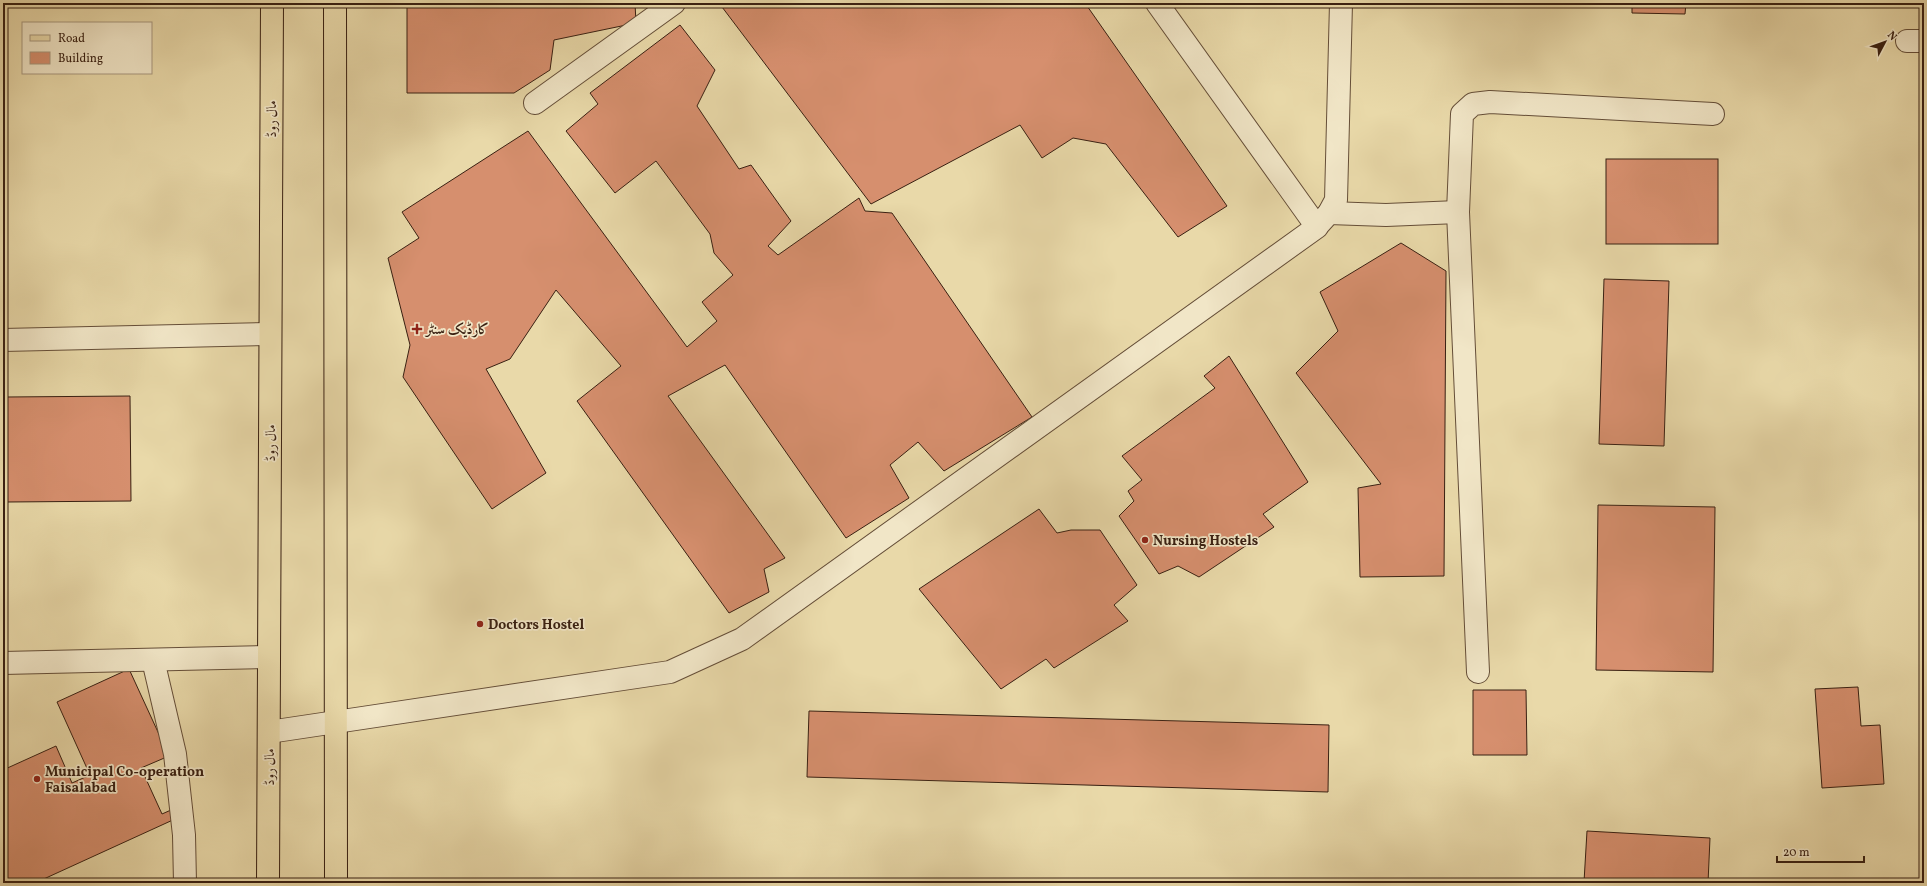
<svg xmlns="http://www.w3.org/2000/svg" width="1927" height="886" font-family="Vollkorn,Amiri,serif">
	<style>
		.building { fill: #d68f6e; stroke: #392012 }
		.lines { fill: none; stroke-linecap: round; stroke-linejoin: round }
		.minor-casing { stroke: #654e38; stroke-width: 24 }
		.major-casing { stroke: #392012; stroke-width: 24 }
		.minor { stroke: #f1e6c7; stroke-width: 22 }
		.major { stroke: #e9d9a9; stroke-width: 22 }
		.poi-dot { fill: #8f2418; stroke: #f1e6c7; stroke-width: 1.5 }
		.labels { text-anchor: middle; stroke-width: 3.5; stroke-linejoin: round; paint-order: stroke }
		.street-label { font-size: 14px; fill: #392012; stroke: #f1e6c7 }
		.poi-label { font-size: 14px; font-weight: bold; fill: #392012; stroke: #f1e6c7; text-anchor: start }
	</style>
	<rect width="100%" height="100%" fill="#e9d9a9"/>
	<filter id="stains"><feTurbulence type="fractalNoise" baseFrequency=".005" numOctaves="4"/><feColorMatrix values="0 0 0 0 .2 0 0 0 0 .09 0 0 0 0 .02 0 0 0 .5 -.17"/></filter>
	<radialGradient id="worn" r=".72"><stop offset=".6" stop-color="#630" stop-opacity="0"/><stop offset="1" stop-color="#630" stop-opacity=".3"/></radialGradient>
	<g class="building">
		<polygon points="407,3 635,3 636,23 554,40 550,70 514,93 407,93"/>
		<polygon points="719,3 1085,3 1227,206 1178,237 1106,144 1073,138 1042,158 1020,125 871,204"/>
		<polygon points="1632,3 1686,3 1685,14 1632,13"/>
		<polygon points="680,25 715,70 697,106 739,169 751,165 791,221 768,246 778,255 859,198 865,211 892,213 1032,417 944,471 918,442 890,465 909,498 846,538 725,365 668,396 785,558 764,569 769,592 729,613 577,401 621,366 556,290 510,359 486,369 546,473 492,509 403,377 410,345 388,258 419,238 402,212 528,131 687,347 717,321 702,302 733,275 714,253 710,234 656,161 615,193 566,131 598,104 590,93"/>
		<rect x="1606" y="159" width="112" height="85"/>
		<polygon points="1401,243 1446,271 1444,576 1360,577 1358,488 1381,484 1296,373 1338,331 1320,292"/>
		<polygon points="1604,279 1669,281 1664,446 1599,444"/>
		<polygon points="1229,356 1308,482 1263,514 1274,527 1199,577 1178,566 1159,574 1119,516 1134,501 1128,491 1142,480 1122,456 1215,388 1204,376"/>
		<polygon points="130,396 131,501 7,502 6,397"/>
		<polygon points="1598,505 1715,507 1713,672 1596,670"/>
		<polygon points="1039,509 1057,533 1071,530 1100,530 1137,585 1114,605 1128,621 1054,668 1046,659 1001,689 919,589"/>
		<polygon points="129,669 169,756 141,768 162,814 171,810 175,819 35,883 3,883 3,770 56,746 72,783 90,775 57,702"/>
		<polygon points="1858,687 1861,726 1880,725 1884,784 1822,788 1815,689"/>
		<polygon points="1473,690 1526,690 1527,755 1473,755"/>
		<polygon points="809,711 1329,725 1328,792 807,777"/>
		<polygon points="1587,831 1710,838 1708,883 1584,882"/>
	</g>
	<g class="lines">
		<g class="minor-casing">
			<g id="minor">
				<polyline points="1907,41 1924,41"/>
				<polyline points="535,103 674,3"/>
				<polyline points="1458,212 1462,114 1473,104 1490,102 1713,114"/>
				<polyline points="1329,213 1386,215 1458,212 1478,672"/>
				<polyline points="1320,223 1329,213 1336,200 1341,3"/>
				<polyline points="3,340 270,334"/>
				<polyline points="153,660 175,754 184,835 185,883"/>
				<polyline points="3,663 269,657"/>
				<polyline points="269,732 670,672 742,639 1317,227 1157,3"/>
			</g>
		</g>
		<g class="major-casing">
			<g id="major">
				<polyline points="335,3 336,883"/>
				<polyline points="268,883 272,3"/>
			</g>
		</g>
		<use href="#minor" class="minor"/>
		<use href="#major" class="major"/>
	</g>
	<g class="poi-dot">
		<path d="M415 323h4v4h4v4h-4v4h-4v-4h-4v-4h4z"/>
		<circle cx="1145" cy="540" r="4"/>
		<circle cx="480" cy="624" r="4"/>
		<circle cx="37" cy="779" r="4"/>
	</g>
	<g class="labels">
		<g class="street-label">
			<text transform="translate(271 119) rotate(-90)" y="5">مال روڈ</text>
			<text transform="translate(270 443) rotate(-90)" y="5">مال روڈ</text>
			<text transform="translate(269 767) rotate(-90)" y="5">مال روڈ</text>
		</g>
		<g class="poi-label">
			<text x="426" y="334">کارڈیک سنٹر</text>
			<text x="1153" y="545">Nursing Hostels</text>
			<text x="488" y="629">Doctors Hostel</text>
			<text x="45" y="776">Municipal Co-operation<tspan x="45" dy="16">Faisalabad</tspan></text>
		</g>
	</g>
	<rect width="1927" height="886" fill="none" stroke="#e9d9a9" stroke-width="16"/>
	<rect x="4" y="4" width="1919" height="878" fill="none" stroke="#392012" stroke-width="2"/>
	<rect x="8" y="8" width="1911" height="870" fill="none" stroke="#392012"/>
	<rect x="22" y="22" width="130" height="52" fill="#f1e6c7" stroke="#a7977f"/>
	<rect x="30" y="35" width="20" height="6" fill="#e9d9a9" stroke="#a7977f"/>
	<text x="58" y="42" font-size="12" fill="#392012">Road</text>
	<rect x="30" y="52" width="20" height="12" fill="#d68f6e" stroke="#a7977f"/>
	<text x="58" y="62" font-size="12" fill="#392012">Building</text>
	<g transform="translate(1885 42) rotate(49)" stroke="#f1e6c7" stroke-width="3" paint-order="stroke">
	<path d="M0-3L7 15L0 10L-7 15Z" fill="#392012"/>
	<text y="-6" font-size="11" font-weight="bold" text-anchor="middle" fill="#392012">N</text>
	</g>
	<path d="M1777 856v6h87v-6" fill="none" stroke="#392012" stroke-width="2"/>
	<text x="1783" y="856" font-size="12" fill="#392012" stroke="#f1e6c7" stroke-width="3" paint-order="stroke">20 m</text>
	<rect width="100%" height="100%" filter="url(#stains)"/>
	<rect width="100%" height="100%" fill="url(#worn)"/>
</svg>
